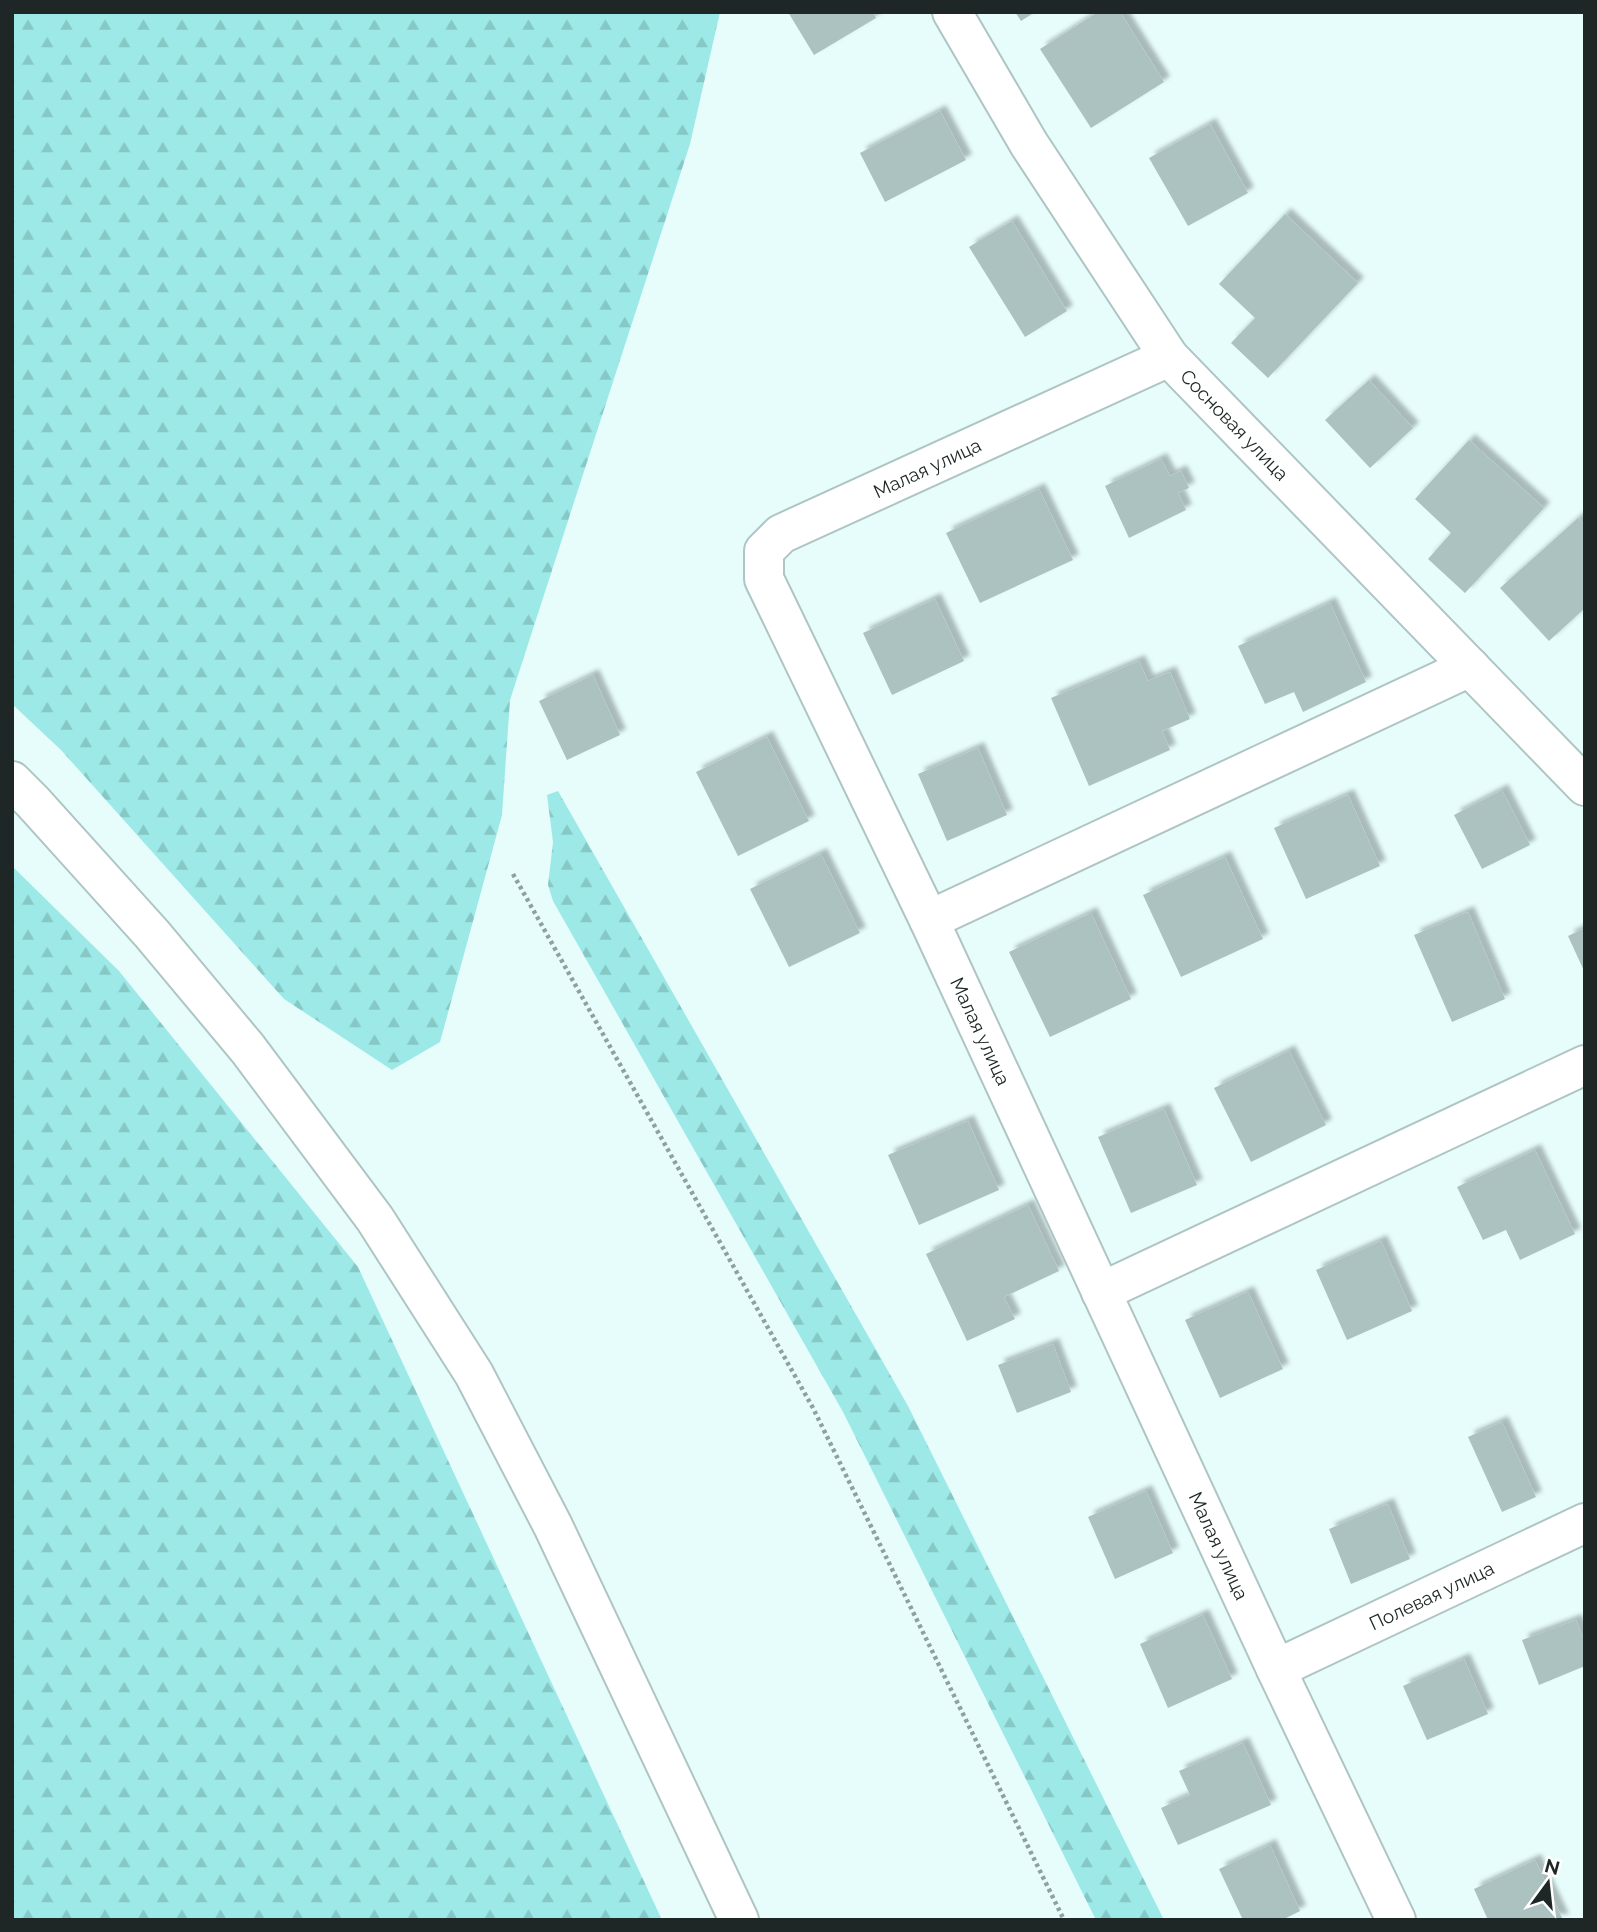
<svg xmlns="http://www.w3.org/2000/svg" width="1597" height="1932" font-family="Raleway,sans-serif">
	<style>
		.forest { fill: url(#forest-firs) }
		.building { fill: #acc2c1; filter: url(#shadow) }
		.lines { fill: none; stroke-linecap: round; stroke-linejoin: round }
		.minor-casing { stroke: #aec5c4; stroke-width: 42 }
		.secondary-casing { stroke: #aec5c4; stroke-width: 42 }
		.path { stroke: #8fa09f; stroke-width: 4.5; stroke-dasharray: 3.5 3.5; stroke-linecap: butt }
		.minor { stroke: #fff; stroke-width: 38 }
		.secondary { stroke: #fff; stroke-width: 38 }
		.labels { text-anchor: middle; stroke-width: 5; stroke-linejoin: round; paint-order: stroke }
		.street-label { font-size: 19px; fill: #1e2626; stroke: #fff }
	</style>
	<defs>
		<pattern id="forest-firs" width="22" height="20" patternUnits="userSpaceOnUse" patternTransform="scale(1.75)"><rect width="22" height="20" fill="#9ce9e7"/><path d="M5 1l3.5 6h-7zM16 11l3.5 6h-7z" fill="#86c8c6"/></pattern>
		<filter id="shadow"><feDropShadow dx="6" dy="-6" stdDeviation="2" flood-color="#0004"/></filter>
	</defs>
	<rect width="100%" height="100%" fill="#e6fdfc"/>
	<g class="forest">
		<polygon points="12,12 720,12 690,144 510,700 502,815 440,1042 392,1070 284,999 61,750 12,704"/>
		<polygon points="558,791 908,1406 1164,1920 1096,1920 843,1412 553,901 548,885 553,842 547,795"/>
		<polygon points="12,866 119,971 358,1267 662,1920 12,1920"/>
	</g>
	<g class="building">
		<polygon points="788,12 873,12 876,18 814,55"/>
		<polygon points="1015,12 1035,12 1021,21"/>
		<polygon points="1098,12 1120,12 1164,82 1091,128 1040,49"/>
		<polygon points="940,111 966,160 885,202 860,153"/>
		<polygon points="1210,124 1248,193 1188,226 1149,158"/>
		<polygon points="1285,214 1358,283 1268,378 1231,343 1255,318 1219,284"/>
		<polygon points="1012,221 1067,311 1025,337 969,247"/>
		<polygon points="1369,380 1413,428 1370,468 1325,420"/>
		<polygon points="1469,440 1544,508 1465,593 1428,559 1451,533 1415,499"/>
		<polygon points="1161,459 1170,476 1181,471 1189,488 1178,493 1186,510 1129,538 1105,486"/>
		<polygon points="1039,489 1073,560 980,603 946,533"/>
		<polygon points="1578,518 1585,525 1585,608 1549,641 1500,588"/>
		<polygon points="935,599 964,661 892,695 863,633"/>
		<polygon points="1330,603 1366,682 1303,712 1294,692 1265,704 1238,646"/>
		<polygon points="1139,661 1148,681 1170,672 1190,719 1162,731 1170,750 1089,786 1051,698"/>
		<polygon points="593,675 620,735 567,760 539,701"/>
		<polygon points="767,737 809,821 738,856 696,772"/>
		<polygon points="978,748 1007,815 947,841 918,774"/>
		<polygon points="1502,790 1530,845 1482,869 1454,815"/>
		<polygon points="1348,795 1380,866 1306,899 1274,828"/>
		<polygon points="821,854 860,933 789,967 750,889"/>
		<polygon points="1225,857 1263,939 1181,977 1143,895"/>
		<polygon points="1468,912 1505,999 1452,1022 1414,935"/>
		<polygon points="1091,913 1131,999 1050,1037 1009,952"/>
		<polygon points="1585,928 1585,973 1568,936"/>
		<polygon points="1289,1051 1326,1125 1251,1162 1214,1088"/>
		<polygon points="1164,1109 1197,1185 1131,1213 1098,1137"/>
		<polygon points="968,1121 999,1190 919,1225 888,1155"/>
		<polygon points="1535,1150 1575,1234 1520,1260 1506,1230 1483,1240 1457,1187"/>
		<polygon points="1028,1205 1059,1271 1004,1297 1015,1319 967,1341 926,1254"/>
		<polygon points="1381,1241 1412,1311 1347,1340 1316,1270"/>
		<polygon points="1248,1292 1283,1369 1220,1398 1185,1320"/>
		<polygon points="1053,1344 1071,1392 1017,1413 998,1365"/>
		<polygon points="1502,1422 1536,1497 1502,1512 1468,1437"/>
		<polygon points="1146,1491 1173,1553 1115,1579 1088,1517"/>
		<polygon points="1388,1504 1410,1559 1351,1584 1329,1529"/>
		<polygon points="1203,1615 1232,1679 1168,1708 1140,1644"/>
		<polygon points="1576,1620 1585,1643 1585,1666 1539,1685 1522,1640"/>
		<polygon points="1464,1659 1488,1714 1427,1740 1403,1686"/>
		<polygon points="1243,1743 1271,1805 1178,1845 1161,1808 1190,1795 1179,1771"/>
		<polygon points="1270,1845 1300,1911 1282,1920 1243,1920 1219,1869"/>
		<polygon points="1535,1860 1563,1920 1488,1920 1474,1889"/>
	</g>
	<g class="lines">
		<g class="minor-casing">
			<g id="minor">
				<path id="s1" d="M 952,12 L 1029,144 L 1169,357 L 1585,786"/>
				<path id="s2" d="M 1169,357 L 781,534 L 764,551 L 764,579 L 929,920 L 1276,1669 L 1396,1920"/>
				<polyline points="929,920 1470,667"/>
				<polyline points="1101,1292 1585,1065"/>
				<path id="s3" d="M 1276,1669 L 1585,1523"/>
			</g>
		</g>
		<g class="secondary-casing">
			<polyline id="secondary" points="12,781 33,802 152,934 248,1049 375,1219 474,1374 553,1526 739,1920"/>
		</g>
		<polyline class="path" points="513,874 813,1408 1064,1920"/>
		<use href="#minor" class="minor"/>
		<use href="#secondary" class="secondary"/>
	</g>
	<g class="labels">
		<g class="street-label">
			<text dy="7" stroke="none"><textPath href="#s1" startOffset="502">Сосновая улица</textPath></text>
			<text transform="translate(927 468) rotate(-25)" y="7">Малая улица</text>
			<text dy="7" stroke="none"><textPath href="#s2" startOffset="980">Малая улица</textPath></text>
			<text dy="7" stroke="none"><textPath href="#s2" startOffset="1547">Малая улица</textPath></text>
			<text dy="7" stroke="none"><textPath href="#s3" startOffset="172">Полевая улица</textPath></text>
		</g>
	</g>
	<rect width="1597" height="1932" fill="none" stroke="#1e2626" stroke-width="28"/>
	<g transform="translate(1548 1883) rotate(15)" stroke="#ffffff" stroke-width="5" paint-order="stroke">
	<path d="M0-5L12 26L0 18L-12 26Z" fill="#1e2626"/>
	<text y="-10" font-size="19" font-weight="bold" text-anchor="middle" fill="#1e2626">N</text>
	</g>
</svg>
